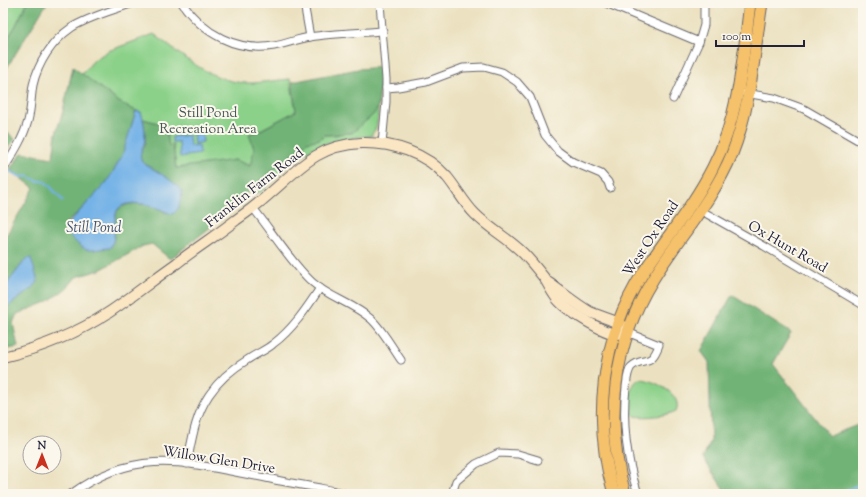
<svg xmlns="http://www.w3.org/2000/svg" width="866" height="497" font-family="'Sorts Mill Goudy',serif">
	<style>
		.green { fill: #8cd18a; stroke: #577a62 }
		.forest { fill: #71b376; stroke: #4a6a58 }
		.water { fill: #75b2e7; stroke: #4c6a91 }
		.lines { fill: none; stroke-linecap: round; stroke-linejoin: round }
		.stream { stroke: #75b2e7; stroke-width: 2 }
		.street-casing { stroke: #68656a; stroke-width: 9 }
		.secondary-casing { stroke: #68656a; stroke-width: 12 }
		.primary-casing { stroke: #68656a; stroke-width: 13 }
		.street { stroke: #fff; stroke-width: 7 }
		.secondary { stroke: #fbe6c4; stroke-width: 10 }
		.primary { stroke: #f5c16b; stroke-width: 11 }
		.labels { text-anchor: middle; stroke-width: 4; stroke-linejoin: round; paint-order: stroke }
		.park-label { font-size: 14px; fill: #425753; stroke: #fbf7ec }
		.street-label { font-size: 14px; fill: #22223b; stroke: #fbf7ec }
		.water-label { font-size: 15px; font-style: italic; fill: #3f5477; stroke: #fbf7ec }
	</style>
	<rect width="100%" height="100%" fill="#fbf7ec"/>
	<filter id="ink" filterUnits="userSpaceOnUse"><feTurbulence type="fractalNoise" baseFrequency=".025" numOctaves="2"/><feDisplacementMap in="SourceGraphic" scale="8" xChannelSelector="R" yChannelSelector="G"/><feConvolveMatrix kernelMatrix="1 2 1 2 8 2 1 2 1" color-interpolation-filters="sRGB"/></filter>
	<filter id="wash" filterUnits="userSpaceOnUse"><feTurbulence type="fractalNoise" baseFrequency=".012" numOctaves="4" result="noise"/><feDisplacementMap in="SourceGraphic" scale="16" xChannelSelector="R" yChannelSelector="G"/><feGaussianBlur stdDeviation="0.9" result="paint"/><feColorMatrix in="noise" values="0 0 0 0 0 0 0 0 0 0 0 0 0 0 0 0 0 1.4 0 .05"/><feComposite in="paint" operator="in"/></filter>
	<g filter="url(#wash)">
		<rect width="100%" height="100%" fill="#ebe1c0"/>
		<g class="green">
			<polygon points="3,3 27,3 15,27 3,45"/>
			<path d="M 154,34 C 182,56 215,85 253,83 C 265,82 278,80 290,79 L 296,111 L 260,130 L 250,134 L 254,149 L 251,166 L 235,160 L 176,168 L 173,145 L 169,146 L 165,125 L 143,119 L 138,111 L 136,111 L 119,102 L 82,74 L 94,60 L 108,51 Z"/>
			<path d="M 378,108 C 378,117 378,128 372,134 L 372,136 C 349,137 323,141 303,154 C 288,164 275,179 261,192 L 253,194 L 248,192 L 307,142 L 320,139 L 324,135 L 337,135 L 369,118 Z"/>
			<path d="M 640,379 C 653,379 684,395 676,411 C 667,416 644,418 634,416 C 627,407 628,384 640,379 Z"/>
		</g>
		<g class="forest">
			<polygon points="27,3 47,3 3,74 3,45 15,27"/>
			<path d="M 73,67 L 119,102 L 136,111 C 130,126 129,142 123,156 C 111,182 87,205 65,224 L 107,248 L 110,248 C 117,236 113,226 116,214 C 120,200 145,203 155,207 C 159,208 163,211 166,213 L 171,181 C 164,177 142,166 140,159 C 138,153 144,149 145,144 C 146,136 144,127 143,119 L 165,125 L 169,146 L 173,145 L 176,168 L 235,160 L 250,166 L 254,149 L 249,134 L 261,130 L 296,111 L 292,82 L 358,69 L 382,67 L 378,108 L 373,115 L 352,133 L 324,135 L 320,139 L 307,142 L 213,221 L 212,226 L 170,259 L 152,244 L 143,246 L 100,270 L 76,277 L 67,288 L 47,302 L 17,314 L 13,323 L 18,347 L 3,350 L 3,311 L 7,307 L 26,259 L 3,289 L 3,241 L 34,188 L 10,169 L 22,153 L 53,158 L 56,133 L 63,111 Z"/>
			<polygon points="3,129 15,139 3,153"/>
			<polygon points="732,295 791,333 773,364 829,436 863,423 863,494 727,494 703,458 711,441 709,362 701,351"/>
		</g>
		<g class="water">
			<path d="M 136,111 L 141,112 C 144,120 145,130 145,138 C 145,147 137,153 142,162 C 150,168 180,183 182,193 C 182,195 181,199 180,202 C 179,208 177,212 172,214 C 166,212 160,209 155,207 C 144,203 119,199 116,214 C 113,226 117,237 110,248 C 103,248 93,251 87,250 C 81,248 65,233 65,227 L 106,183 L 114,170 L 122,156 Z"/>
			<polygon points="202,133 203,142 194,144 193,134"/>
			<polygon points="189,135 190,146 199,145 200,154 180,157 179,142 172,142 172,137"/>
			<path d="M 31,258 L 38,282 C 28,294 14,300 3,311 L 3,289 L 26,259 Z"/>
		</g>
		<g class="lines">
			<g class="stream">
				<polyline points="9,171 21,177 28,176 37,181 43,181 48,184 63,201"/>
				<polyline points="837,494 863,483"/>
			</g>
		</g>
	</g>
	<g filter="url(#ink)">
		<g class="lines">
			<g class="street-casing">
				<g id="street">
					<path d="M 182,3 C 203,34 237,52 274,46 C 286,44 297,39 310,37 C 334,33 359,33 383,31"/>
					<polyline points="304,3 310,37"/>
					<polyline points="380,3 386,79 386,102 382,144"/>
					<polyline points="606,3 699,42"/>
					<polyline points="386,88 398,87 426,82 463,68 484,67 502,72 517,82 530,97 545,135 558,151 573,162 601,174 608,182 610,188"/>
					<polyline points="745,93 774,98 804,109 863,143"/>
					<polyline points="673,99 699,42 704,25 704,3"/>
					<path d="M 3,170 C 13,154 23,139 28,121 C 31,110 31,97 33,85 C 38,63 52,41 71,28 C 90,16 112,11 133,3"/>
					<path d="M 253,208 C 271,230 291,263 312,282 C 330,298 353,303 371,319 C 382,329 392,347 401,360"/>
					<polyline points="700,210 764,246 863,305"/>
					<path d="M 627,332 L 659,345 C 650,369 644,355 631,367 C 627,373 627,380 626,387 C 622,423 627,460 638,494"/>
					<path d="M 187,464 C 192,439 195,416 209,395 C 219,380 232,369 247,360 C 255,354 265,351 273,344 C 292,330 307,308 320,288"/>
					<path d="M 71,494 C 139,445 190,464 266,478 C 284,482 302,485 320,488 C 328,490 338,491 346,494"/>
					<polyline points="452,494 456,481 476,464 499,453 518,454 538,460"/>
				</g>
			</g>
			<g class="secondary-casing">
				<g id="secondary">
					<path d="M 549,283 C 563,293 576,304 590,312 C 601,317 615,319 624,328"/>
					<path d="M 3,357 C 40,348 76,334 108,313 C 132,297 154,279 177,263 C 196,248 217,235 236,220 C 249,211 263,200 275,189 C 303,164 321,145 361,143 C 392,142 426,153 447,177 C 457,189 464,203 475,214 C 490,229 508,238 523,253 C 531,261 538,270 545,279 C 550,287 553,295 560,302 C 568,311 604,333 616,334 C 619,334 624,333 627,332"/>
				</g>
			</g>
			<g class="primary-casing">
				<g id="primary">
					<path d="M 614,494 C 592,420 601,338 643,273 C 666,238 694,205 713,167 C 739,117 743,58 750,3"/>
					<path d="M 625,494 C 604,421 613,344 653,279 C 679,237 713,200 732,154 C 751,106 754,53 762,3"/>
				</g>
			</g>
			<use href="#street" class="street"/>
			<use href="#secondary" class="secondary"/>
			<use href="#primary" class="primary"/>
		</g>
	</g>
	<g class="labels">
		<g class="park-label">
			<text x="208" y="117">Still Pond<tspan x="208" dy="16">Recreation Area</tspan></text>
		</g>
		<g class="street-label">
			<text transform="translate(254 187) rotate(-38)" y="5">Franklin Farm Road</text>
			<text transform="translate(650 238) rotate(-56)" y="5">West Ox Road</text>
			<text transform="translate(788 246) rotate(30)" y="5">Ox Hunt Road</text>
			<text transform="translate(219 459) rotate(9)" y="5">Willow Glen Drive</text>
		</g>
		<g class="water-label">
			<text x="94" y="232">Still Pond</text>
		</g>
	</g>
	<rect width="866" height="497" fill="none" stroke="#fbf7ec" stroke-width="16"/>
	<g transform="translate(42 455)"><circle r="19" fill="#fbf7ec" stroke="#a4a2a5"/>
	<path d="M0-3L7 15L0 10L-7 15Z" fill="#c8321e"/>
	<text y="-6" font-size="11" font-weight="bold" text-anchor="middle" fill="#22223b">N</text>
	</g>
	<path d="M716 40v6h88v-6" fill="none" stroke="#22223b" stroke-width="2"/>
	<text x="722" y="40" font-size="12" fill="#22223b" stroke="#fbf7ec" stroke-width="3" paint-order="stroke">100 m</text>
</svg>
